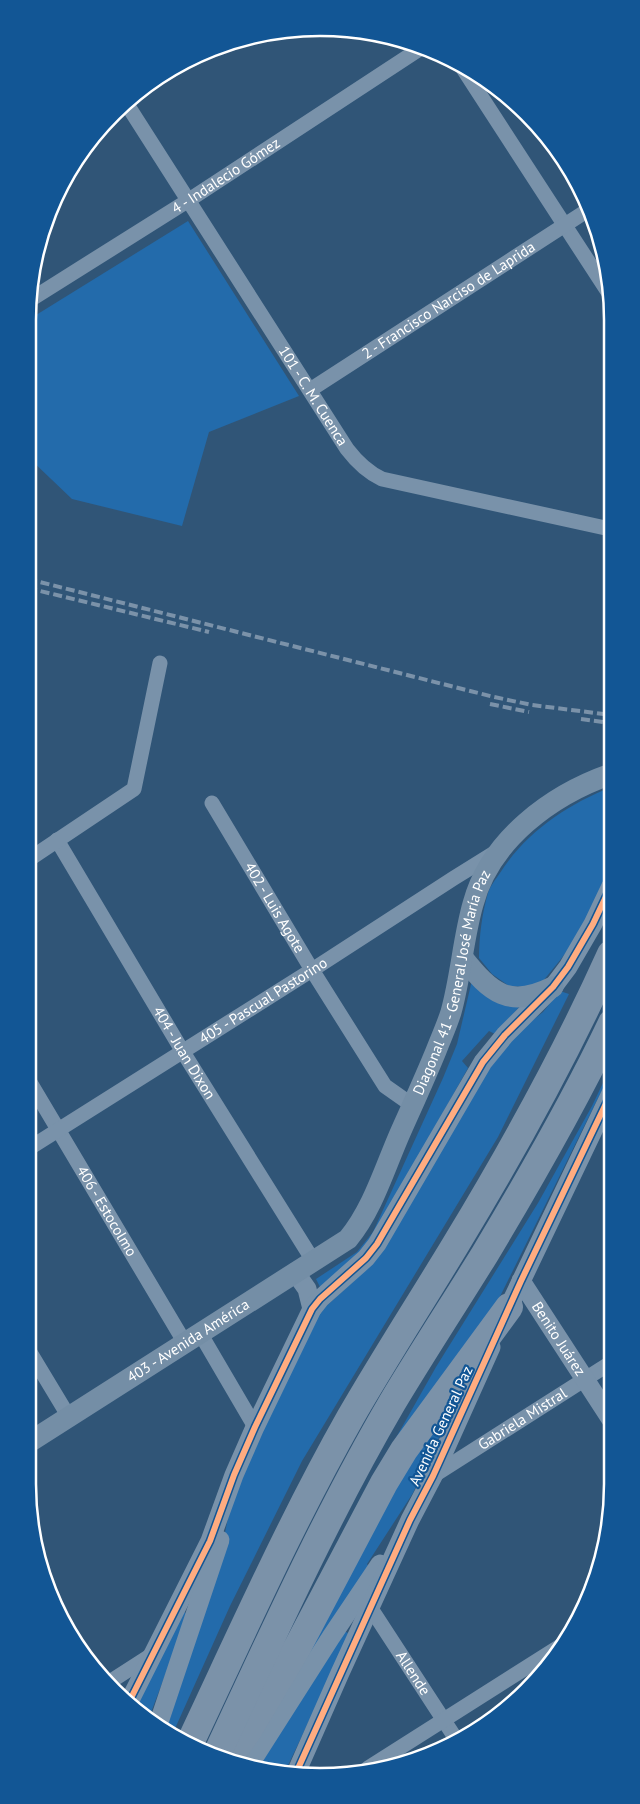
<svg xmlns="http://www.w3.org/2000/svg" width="640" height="1804" font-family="'PT Sans',sans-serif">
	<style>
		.green { fill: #236bab }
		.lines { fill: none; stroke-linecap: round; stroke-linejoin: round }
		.minor { stroke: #7992aa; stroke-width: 15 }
		.tertiary { stroke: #7992aa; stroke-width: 19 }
		.secondary { stroke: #748ea6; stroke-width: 21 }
		.motorway { stroke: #7b92a9; stroke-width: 28 }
		.rail { stroke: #7b92a9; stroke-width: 4; stroke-dasharray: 9 4; stroke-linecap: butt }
		.cycleway-casing { stroke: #125695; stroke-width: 9 }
		.cycleway { stroke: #ffac80; stroke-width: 6 }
		.labels { text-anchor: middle; stroke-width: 4.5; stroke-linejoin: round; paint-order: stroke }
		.street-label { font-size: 15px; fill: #fff; stroke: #125695 }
		.rim { fill: none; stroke: #fff; stroke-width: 2.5 }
	</style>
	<rect width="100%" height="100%" fill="#305577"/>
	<g class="green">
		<polygon points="188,221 299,396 209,432 182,526 72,499 28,457 28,320"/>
		<path d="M 611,787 L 611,866 L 592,911 L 579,935 L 561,959 L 543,981 L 532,987 L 509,986 L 492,974 L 479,958 C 479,937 482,913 488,893 C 490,886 496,879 500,873 C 526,832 567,805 611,787 Z"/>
		<polygon points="472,980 520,1006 495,1034 489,1031 462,1061 468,1068 376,1233 359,1256 320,1287 316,1279 357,1252 373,1232 443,1078 457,1044"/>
		<polygon points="560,991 569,994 498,1137 302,1461 230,1606 173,1733 163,1726 222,1547 235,1484 310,1321 357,1278 488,1070 519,1031 543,1012"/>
		<polygon points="612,1064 612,1070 483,1331 346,1526 436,1367 538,1203 592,1106"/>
		<polygon points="463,1387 413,1493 367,1564 369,1567 256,1745 416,1441"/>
		<polygon points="182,1610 188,1615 150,1715 137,1706"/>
		<polygon points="342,1630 350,1634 284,1774 259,1767"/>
	</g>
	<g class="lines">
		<g class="minor">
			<polyline points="460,64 610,295"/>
			<path id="s1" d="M 128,106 L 347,449 C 357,462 367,472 382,479 L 610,529"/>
			<path id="s2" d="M 30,300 L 189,200 L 421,48"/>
			<path id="s3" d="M 310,390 L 588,210"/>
			<path id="s4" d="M 212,803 L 312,970 L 385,1086 L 412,1105"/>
			<path id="s5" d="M 57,840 L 183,1052 L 314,1262"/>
			<polyline points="28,860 134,789 160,663"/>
			<path id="s6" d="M 28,1079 L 185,1343"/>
			<path id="s7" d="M 28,1149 L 312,970 L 454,878 L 496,852"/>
			<polyline points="200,1333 255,1427"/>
			<polyline points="28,1349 69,1417"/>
			<path id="s8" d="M 433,1476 L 612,1362"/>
			<path id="s9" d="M 370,1607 L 456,1739"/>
			<polyline points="108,1683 153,1654"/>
			<polyline points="368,1768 565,1643"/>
		</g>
		<g class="tertiary">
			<polyline points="295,1272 307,1289 312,1309"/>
			<path id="s10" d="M 521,1281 L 612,1421"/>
			<polyline points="504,1317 612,1091"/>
			<polyline points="130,1700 210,1541 234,1475 255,1427 312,1309 320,1299 366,1258 377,1244 483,1062 505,1035 553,987 568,967 593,924 611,886"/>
			<polyline points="159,1722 220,1540"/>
			<polyline points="250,1764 331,1637 380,1564"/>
			<polyline points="296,1773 340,1673 410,1520 433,1476 491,1347"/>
		</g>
		<g class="secondary">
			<path d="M 463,958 C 491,993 509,1009 553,987"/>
			<path id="s11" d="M 28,1443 L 348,1239 C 373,1209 385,1167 401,1131 C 413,1104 425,1078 436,1051 C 441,1038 447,1025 451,1012 C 461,976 463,939 473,904 C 490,840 551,795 611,774"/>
		</g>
		<g class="motorway">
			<path d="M 189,1745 C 241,1635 290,1524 350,1418 C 384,1359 421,1302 456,1244 C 513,1150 566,1054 611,954"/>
			<polyline points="232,1753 247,1732 298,1646 384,1483 404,1450 509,1307"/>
			<path d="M 217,1754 C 272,1636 326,1516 392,1403 C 422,1353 454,1304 485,1254 C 530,1179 574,1103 612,1023"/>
		</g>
		<g class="rail">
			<polyline points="28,579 494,697 532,705 611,715"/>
			<polyline points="28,588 209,632"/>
			<polyline points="490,704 529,712"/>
			<polyline points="581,719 611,723"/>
		</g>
		<g class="cycleway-casing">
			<g id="cycleway">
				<polyline points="130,1700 210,1541 234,1475 255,1427 312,1309 320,1299 366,1258 377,1244 483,1062 505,1035 553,987 568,967 593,924 611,886"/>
				<polyline points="296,1773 410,1520 433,1476 521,1281 612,1091"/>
			</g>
		</g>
		<use href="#cycleway" class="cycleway"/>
	</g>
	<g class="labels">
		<g class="street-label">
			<text dy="5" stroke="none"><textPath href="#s2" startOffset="232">4 - Indalecio Gómez</textPath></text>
			<text dy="5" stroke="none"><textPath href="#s3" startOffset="165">2 - Francisco Narciso de Laprida</textPath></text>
			<text dy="5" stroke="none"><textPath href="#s1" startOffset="344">101 - C. M. Cuenca</textPath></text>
			<text dy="5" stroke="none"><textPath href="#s4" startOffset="122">402 - Luis Agote</textPath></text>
			<text dy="5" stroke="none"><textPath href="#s11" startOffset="658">Diagonal 41 - General José María Paz</textPath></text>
			<text dy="5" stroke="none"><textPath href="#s7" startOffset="278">405 - Pascual Pastorino</textPath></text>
			<text dy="5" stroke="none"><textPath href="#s5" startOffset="248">404 - Juan Dixon</textPath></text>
			<text dy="5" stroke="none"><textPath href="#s6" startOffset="154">406 - Estocolmo</textPath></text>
			<text dy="5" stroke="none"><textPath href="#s10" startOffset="69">Benito Juárez</textPath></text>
			<text dy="5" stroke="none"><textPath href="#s11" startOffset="190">403 - Avenida América</textPath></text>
			<text dy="5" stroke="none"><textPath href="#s8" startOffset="106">Gabriela Mistral</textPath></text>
			<text transform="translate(441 1426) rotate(-65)" y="5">Avenida General Paz</text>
			<text dy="5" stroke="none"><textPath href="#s9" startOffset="79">Allende</textPath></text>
		</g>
	</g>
	<path d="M0 0H640V1804H0ZM320 36H320A284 284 0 0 1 604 320V1484A284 284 0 0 1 320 1768H320A284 284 0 0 1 36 1484V320A284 284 0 0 1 320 36Z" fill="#125695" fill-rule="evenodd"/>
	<path class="rim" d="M320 36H320A284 284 0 0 1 604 320V1484A284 284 0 0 1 320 1768H320A284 284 0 0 1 36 1484V320A284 284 0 0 1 320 36Z"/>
</svg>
